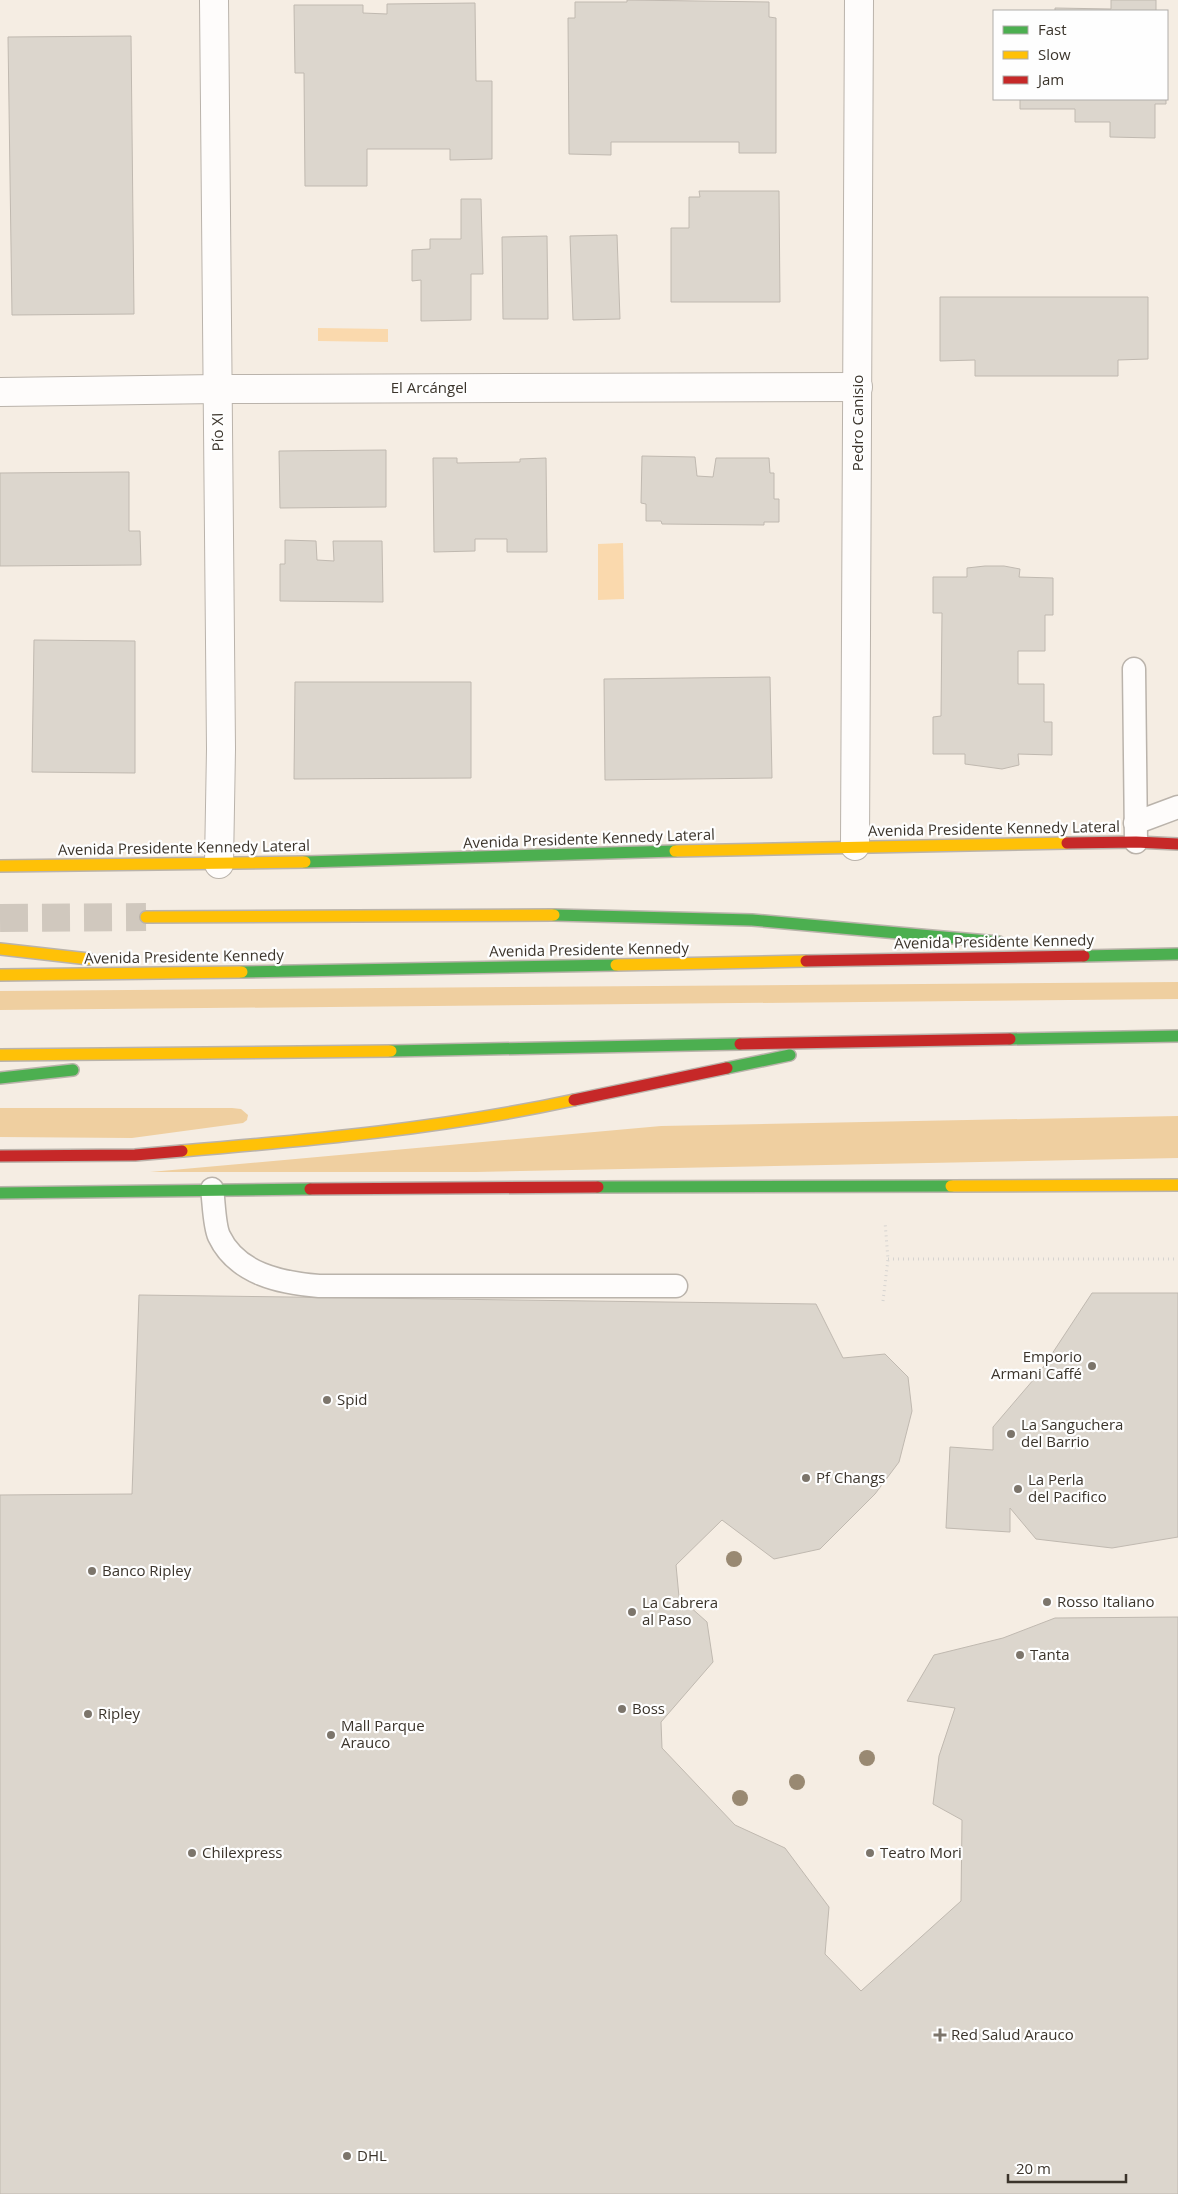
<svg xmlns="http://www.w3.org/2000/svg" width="1178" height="2194" font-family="'Open Sans',sans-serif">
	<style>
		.green { fill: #efcfa0 }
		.water { fill: #fad9ad }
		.building { fill: #dcd6cd; stroke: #c0b9b0 }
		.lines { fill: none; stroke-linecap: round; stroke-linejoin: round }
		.highway-tunnel { stroke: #d0c8be; stroke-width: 28; stroke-dasharray: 28 14; stroke-linecap: butt }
		.lane-casing { stroke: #bab3ab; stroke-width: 25 }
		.street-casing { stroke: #bab3ab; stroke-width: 30 }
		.fast-casing { stroke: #bab3ab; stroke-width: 14 }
		.slow-casing { stroke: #bab3ab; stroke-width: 14 }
		.jam-casing { stroke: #bab3ab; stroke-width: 14 }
		.path { stroke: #d6d4d1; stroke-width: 3; stroke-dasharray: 1 4; stroke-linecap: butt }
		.lane { stroke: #fefcfb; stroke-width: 22 }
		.street { stroke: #fefcfb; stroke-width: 28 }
		.fast { stroke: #4caf50; stroke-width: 11 }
		.slow { stroke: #ffc107; stroke-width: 11 }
		.jam { stroke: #c62828; stroke-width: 11 }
		.tree { fill: #998972 }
		.poi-dot { fill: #7c756b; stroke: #fefefe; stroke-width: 2 }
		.labels { text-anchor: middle; stroke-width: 4.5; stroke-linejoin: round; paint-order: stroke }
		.street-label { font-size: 15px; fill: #3b342b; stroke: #fefefe }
		.poi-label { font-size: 15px; fill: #3b342b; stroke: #fefefe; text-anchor: start }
	</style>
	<rect width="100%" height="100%" fill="#f5ede3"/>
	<g class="green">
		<polygon points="1178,982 1178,999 0,1010 0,991"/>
		<polygon points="0,1108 232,1108 241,1109 248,1115 247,1120 243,1123 132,1138 0,1137"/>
		<polygon points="1178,1116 1178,1158 476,1172 150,1172 661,1126"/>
	</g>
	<g class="water">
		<polygon points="318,328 388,329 388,342 318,341"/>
		<polygon points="623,543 624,599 598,600 598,544"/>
	</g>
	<g class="building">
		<polygon points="627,0 769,2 769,17 776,18 776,153 739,153 739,142 611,142 611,155 569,154 568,18 575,18 575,2 627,2"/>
		<polygon points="1111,0 1156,0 1156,11 1055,11 1055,8 1111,9"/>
		<polygon points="475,3 476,81 492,81 492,159 450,160 450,149 367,149 367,186 305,186 304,73 295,73 294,5 363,5 363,13 387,14 387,4"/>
		<polygon points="131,36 134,314 12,315 8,37"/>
		<polygon points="1020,99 1166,99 1166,104 1155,104 1155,138 1110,137 1110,122 1075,122 1075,109 1020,109"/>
		<polygon points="699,191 779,191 780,302 671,302 671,228 689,228 689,197 700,197"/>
		<polygon points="461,199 481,199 483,274 471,274 471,320 421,321 421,280 412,281 412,250 430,249 430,239 461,239"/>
		<polygon points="617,235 620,319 573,320 570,236"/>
		<polygon points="547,236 548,319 503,319 502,237"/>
		<polygon points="940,297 1148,297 1148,359 1118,360 1118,376 975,376 975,360 940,361"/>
		<polygon points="386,450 386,507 280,508 279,451"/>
		<polygon points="642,456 695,457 697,476 713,477 716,458 769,458 770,473 774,473 774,499 779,499 779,522 764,522 764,525 662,524 661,521 646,521 646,504 641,503"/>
		<polygon points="433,458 457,458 457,463 520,462 520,459 546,458 547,552 507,552 507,539 475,539 475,551 434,552"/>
		<polygon points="129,472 129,531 140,531 141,565 0,566 0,473"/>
		<polygon points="285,540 316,541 317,560 334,561 333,541 382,541 383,602 280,601 280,564 285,564"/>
		<polygon points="985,566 1004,566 1020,569 1019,577 1053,578 1053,615 1045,615 1045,651 1018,651 1018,684 1044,684 1044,722 1052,722 1052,755 1018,754 1019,765 1002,769 965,764 965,754 933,754 933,717 941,716 942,613 933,613 933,577 967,577 967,568"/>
		<polygon points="34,640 135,641 135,773 32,772"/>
		<polygon points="770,677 772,778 605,780 604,679"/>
		<polygon points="295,682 471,682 471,778 294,779"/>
		<polygon points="1092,1293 1178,1293 1178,1537 1112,1548 1036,1539 1010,1508 1010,1532 946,1528 950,1447 993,1450 993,1427 1040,1372"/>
		<polygon points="139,1295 816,1304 843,1358 885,1354 908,1377 912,1411 899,1462 875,1494 820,1549 774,1559 722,1520 676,1565 679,1597 707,1622 713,1662 661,1722 662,1748 735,1825 785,1848 829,1907 825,1954 861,1991 961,1901 962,1820 933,1804 939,1756 955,1708 907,1701 934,1655 1003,1638 1055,1618 1178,1617 1178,2194 0,2194 0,1495 132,1494"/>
	</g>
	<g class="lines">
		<polyline class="highway-tunnel" points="0,918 146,917"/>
		<g class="lane-casing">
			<g id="lane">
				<polyline points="1134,669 1136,842"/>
				<polyline points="1135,823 1178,807"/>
				<path d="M 212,1189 C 214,1202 214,1225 219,1236 C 237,1274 281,1283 319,1286 L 676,1286"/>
			</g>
		</g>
		<g class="street-casing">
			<g id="street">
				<polyline points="214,0 221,749 219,864"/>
				<polyline points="0,392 218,389 858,387"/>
				<polyline points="855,846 859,0"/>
			</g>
		</g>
		<g class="fast-casing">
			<g id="fast">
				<polyline points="305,862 675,851"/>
				<polyline points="554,915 752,920 999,942"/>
				<polyline points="1084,956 1178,954"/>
				<polyline points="242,972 616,965"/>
				<polyline points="1010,1039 1178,1036"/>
				<polyline points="391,1051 740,1044"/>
				<polyline points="727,1068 790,1055"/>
				<polyline points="0,1078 73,1070"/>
				<polyline points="598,1187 951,1186"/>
				<polyline points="0,1193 310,1189"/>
			</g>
		</g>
		<g class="slow-casing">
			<g id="slow">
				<polyline points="675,851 1067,843"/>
				<polyline points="0,866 305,862"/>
				<polyline points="146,917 554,915"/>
				<polyline points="0,949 89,959"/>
				<polyline points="616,965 806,961"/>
				<polyline points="0,975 242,972"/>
				<polyline points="0,1055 391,1051"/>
				<path d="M 182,1151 C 314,1140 445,1128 574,1100"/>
				<polyline points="951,1186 1178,1185"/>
			</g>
		</g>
		<g class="jam-casing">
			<g id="jam">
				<polyline points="1067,843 1136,842 1178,844"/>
				<polyline points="806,961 1084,956"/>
				<polyline points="740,1044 1010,1039"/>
				<polyline points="574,1100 727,1068"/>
				<polyline points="0,1156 135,1155 182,1151"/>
				<polyline points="310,1189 598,1187"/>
			</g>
		</g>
		<g class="path">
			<polyline points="888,1259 1178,1259"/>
			<polyline points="883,1301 888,1259 885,1222"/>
		</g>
		<use href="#lane" class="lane"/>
		<use href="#street" class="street"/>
		<use href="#fast" class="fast"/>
		<use href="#slow" class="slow"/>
		<use href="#jam" class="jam"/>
	</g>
	<g class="tree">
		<circle cx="734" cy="1559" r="8"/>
		<circle cx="867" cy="1758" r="8"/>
		<circle cx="797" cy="1782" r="8"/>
		<circle cx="740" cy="1798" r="8"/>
	</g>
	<g class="poi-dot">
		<circle cx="1092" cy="1366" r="5"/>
		<circle cx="327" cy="1400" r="5"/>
		<circle cx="1011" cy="1434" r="5"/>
		<circle cx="806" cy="1478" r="5"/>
		<circle cx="1018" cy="1489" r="5"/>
		<circle cx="92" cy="1571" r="5"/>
		<circle cx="1047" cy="1602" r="5"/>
		<circle cx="632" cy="1612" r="5"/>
		<circle cx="1020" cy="1655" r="5"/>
		<circle cx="622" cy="1709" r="5"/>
		<circle cx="88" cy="1714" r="5"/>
		<circle cx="331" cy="1735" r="5"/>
		<circle cx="192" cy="1853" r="5"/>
		<circle cx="870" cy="1853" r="5"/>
		<path d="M937.5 2027.5h5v5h5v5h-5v5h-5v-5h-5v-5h5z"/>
		<circle cx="347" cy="2156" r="5"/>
	</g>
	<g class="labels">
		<g class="street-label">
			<text x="429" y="393">El Arcángel</text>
			<text transform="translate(858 423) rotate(-90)" y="5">Pedro Canisio</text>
			<text transform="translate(218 432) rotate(-91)" y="5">Pío XI</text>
			<text transform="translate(994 829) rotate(-1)" y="5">Avenida Presidente Kennedy Lateral</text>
			<text transform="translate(589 839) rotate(-2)" y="5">Avenida Presidente Kennedy Lateral</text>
			<text transform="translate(184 848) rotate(-1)" y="5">Avenida Presidente Kennedy Lateral</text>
			<text transform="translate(994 942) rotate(-1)" y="5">Avenida Presidente Kennedy</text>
			<text transform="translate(589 950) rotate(-1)" y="5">Avenida Presidente Kennedy</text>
			<text transform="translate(184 957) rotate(-1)" y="5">Avenida Presidente Kennedy</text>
		</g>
		<g class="poi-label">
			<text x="1082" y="1362" text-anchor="end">Emporio<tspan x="1082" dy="17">Armani Caffé</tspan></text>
			<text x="337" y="1405">Spid</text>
			<text x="1021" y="1430">La Sanguchera<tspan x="1021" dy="17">del Barrio</tspan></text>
			<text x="816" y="1483">Pf Changs</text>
			<text x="1028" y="1485">La Perla<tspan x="1028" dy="17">del Pacifico</tspan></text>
			<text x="102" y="1576">Banco Ripley</text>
			<text x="1057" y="1607">Rosso Italiano</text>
			<text x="642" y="1608">La Cabrera<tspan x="642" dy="17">al Paso</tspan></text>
			<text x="1030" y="1660">Tanta</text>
			<text x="632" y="1714">Boss</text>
			<text x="98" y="1719">Ripley</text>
			<text x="341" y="1731">Mall Parque<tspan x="341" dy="17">Arauco</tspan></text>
			<text x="202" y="1858">Chilexpress</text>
			<text x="880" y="1858">Teatro Mori</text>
			<text x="951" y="2040">Red Salud Arauco</text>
			<text x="357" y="2161">DHL</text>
		</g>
	</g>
	<rect x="993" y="10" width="175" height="90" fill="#fefefe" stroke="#b0adaa"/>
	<rect x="1003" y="26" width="25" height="8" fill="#4caf50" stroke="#b0adaa"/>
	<text x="1038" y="35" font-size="15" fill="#3b342b">Fast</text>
	<rect x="1003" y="51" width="25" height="8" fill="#ffc107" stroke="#b0adaa"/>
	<text x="1038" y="60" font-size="15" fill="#3b342b">Slow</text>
	<rect x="1003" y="76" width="25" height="8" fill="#c62828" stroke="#b0adaa"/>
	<text x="1038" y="85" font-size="15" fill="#3b342b">Jam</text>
	<path d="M1008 2174v8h118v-8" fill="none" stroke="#3b342b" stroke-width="2.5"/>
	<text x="1016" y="2174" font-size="15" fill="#3b342b" stroke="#fefefe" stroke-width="4" paint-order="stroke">20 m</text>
</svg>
